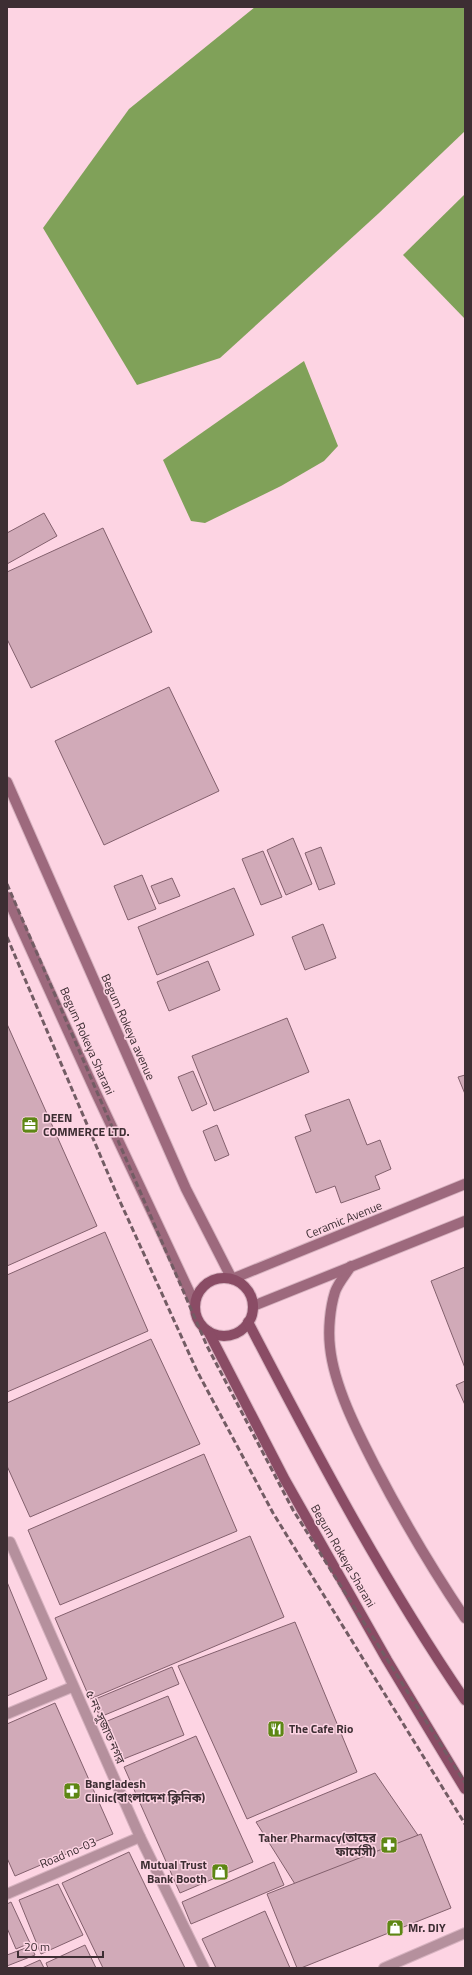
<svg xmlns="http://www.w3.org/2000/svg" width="472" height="1975" font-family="'Titillium Web','Noto Sans Bengali',sans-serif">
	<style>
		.water { fill: #80a159 }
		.building { fill: #d1aab8; stroke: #83606d }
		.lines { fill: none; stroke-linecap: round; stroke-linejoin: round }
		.minor-casing { stroke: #d7b3c0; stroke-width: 12 }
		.secondary-casing { stroke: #d7b3c0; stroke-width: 12 }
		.primary-casing { stroke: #d7b3c0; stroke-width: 12 }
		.minor { stroke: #b5909d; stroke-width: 10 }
		.secondary { stroke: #9d697d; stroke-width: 10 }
		.primary { stroke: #8a4c65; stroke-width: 10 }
		.rail { stroke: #735c64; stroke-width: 3; stroke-dasharray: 6 3; stroke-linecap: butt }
		.labels { text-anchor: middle; stroke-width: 3; stroke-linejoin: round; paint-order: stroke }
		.street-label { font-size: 12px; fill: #3d2e33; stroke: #fdd4e3 }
		.poi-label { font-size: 12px; font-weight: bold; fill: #3d2e33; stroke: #fdd4e3; text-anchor: start }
	</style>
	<rect width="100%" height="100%" fill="#fdd4e3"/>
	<g class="water">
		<polygon points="255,7 465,7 465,131 379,213 220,358 137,385 43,228 129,109"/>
		<polygon points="465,194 465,319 403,255"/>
		<polygon points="304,361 338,446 324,461 281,486 205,523 191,521 163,460"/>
	</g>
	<g class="building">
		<polygon points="44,513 57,536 7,564 7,533"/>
		<polygon points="103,528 152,632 31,688 7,639 7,572"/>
		<polygon points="169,687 219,791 104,845 55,741"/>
		<polygon points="293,838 312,884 286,895 267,850"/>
		<polygon points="321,847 335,884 319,890 305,853"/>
		<polygon points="263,851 282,897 261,905 242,859"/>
		<polygon points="142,875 156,909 128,920 114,886"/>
		<polygon points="172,878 180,896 159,904 151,886"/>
		<polygon points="234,888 254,935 157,975 138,927"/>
		<polygon points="323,924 336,958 305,970 292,937"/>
		<polygon points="208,961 220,990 169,1011 157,982"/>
		<polygon points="287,1018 309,1072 214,1111 192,1056"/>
		<polygon points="7,1024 97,1226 7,1266"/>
		<polygon points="193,1071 207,1104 192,1111 178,1077"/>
		<polygon points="465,1075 465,1094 458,1077"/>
		<polygon points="349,1099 367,1145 380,1140 391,1169 375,1176 380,1189 341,1203 335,1186 316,1193 295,1137 311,1131 305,1115"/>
		<polygon points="217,1125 229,1155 215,1161 203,1131"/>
		<polygon points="105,1232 148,1331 7,1392 7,1275"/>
		<polygon points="465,1267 465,1368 431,1281"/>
		<polygon points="151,1339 200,1444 30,1517 7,1466 7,1403"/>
		<polygon points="465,1381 465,1405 456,1385"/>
		<polygon points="204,1454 237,1531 60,1605 28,1530"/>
		<polygon points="250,1536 284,1617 90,1699 55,1618"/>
		<polygon points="7,1582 47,1679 7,1696"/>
		<polygon points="295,1622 357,1772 247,1819 178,1666"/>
		<polygon points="172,1667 179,1684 100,1717 93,1700"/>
		<polygon points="168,1696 184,1735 121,1760 105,1722"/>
		<polygon points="55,1703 113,1834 15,1876 7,1858 7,1724"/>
		<polygon points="196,1736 253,1862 180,1893 124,1767"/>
		<polygon points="375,1773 426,1847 300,1892 256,1822"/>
		<polygon points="421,1834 451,1908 301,1968 297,1968 267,1894"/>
		<polygon points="129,1852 185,1968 103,1968 62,1883"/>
		<polygon points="274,1862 284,1885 191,1924 182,1902"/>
		<polygon points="58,1884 83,1935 41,1954 19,1900"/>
		<polygon points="11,1902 30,1943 16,1949 7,1928 7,1904"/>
		<polygon points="265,1911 290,1968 216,1968 202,1939"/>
		<polygon points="85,1945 96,1968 48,1968 46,1963"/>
		<polygon points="31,1946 35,1955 7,1966 7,1955"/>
		<polygon points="40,1960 44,1968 22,1968"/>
	</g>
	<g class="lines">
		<g class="minor-casing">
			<g id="minor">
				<polyline points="7,1543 10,1542 140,1837 204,1968"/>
				<polyline points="7,1714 72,1687"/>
				<polyline points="7,1894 140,1837"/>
				<polyline points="384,1968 465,1933"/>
			</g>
		</g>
		<g class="secondary-casing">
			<g id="secondary">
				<polyline points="7,782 186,1189 232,1279 465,1184"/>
				<polyline points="7,897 96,1093 195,1304"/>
				<path d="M 351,1266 C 346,1274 338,1283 335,1292 C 330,1308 328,1330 330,1347 C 334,1386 357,1431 375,1466 C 402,1518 432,1569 465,1618"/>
				<polyline points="253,1306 465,1221"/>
			</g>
		</g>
		<g class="primary-casing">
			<g id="primary">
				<circle cx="224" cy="1307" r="29"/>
				<path d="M 248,1322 C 315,1451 383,1580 465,1700"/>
				<polyline points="208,1331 285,1480 387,1660 465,1789"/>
			</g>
		</g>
		<use href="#minor" class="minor"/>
		<use href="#secondary" class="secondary"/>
		<use href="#primary" class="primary"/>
		<g class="rail">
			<polyline points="7,884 207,1346 293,1510 465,1783"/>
			<polyline points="7,937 118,1197 197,1371 273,1513 465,1824"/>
		</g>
	</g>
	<defs>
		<g id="office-square" transform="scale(0.9)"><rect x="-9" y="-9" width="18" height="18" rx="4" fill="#5d8714" stroke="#fdd4e3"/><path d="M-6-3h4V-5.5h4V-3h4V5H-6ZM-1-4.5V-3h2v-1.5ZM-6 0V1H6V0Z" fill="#fff"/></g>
		<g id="restaurant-square" transform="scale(0.9)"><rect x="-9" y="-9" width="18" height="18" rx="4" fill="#5d8714" stroke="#fdd4e3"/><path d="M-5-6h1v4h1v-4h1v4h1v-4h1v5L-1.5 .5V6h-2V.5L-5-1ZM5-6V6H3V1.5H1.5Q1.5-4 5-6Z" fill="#fff"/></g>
		<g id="pharmacy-square" transform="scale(0.9)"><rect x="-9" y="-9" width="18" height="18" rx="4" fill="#5d8714" stroke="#fdd4e3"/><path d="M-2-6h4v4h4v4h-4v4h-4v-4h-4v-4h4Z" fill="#fff"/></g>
		<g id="shop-square" transform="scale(0.9)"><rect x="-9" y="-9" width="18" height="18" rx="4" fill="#5d8714" stroke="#fdd4e3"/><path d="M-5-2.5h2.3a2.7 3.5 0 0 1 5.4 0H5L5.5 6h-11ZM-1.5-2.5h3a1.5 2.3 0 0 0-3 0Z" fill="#fff"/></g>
	</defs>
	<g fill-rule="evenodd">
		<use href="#office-square" x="30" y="1125"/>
		<use href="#restaurant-square" x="276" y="1729"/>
		<use href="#pharmacy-square" x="72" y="1791"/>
		<use href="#pharmacy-square" x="389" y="1845"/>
		<use href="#shop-square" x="220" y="1872"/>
		<use href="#shop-square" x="395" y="1928"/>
	</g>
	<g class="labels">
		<g class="street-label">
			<text transform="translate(128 1027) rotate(66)" y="4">Begum Rokeya avenue</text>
			<text transform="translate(87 1041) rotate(66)" y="4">Begum Rokeya Sharani</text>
			<text transform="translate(344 1220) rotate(-22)" y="4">Ceramic Avenue</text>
			<text transform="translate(343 1556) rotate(60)" y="4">Begum Rokeya Sharani</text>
			<text transform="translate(105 1727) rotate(66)" y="4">৫ নং সুজাত নগর</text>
			<text transform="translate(68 1853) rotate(-23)" y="4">Road no-03</text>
		</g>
		<g class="poi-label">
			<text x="43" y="1122">DEEN<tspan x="43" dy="14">COMMERCE LTD.</tspan></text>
			<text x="289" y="1733">The Cafe Rio</text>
			<text x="85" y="1788">Bangladesh<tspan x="85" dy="14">Clinic(বাংলাদেশ ক্লিনিক)</tspan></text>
			<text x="376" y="1842" text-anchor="end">Taher Pharmacy(তাহের<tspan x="376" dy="14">ফার্মেসী)</tspan></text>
			<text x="207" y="1869" text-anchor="end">Mutual Trust<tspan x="207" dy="14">Bank Booth</tspan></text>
			<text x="408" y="1932">Mr. DIY</text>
		</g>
	</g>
	<rect width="472" height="1975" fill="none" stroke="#3d2e33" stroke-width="16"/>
	<path d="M18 1951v6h85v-6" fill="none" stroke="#3d2e33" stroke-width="2"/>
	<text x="24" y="1951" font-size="12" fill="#3d2e33" stroke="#fdd4e3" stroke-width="3" paint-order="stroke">20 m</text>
</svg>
